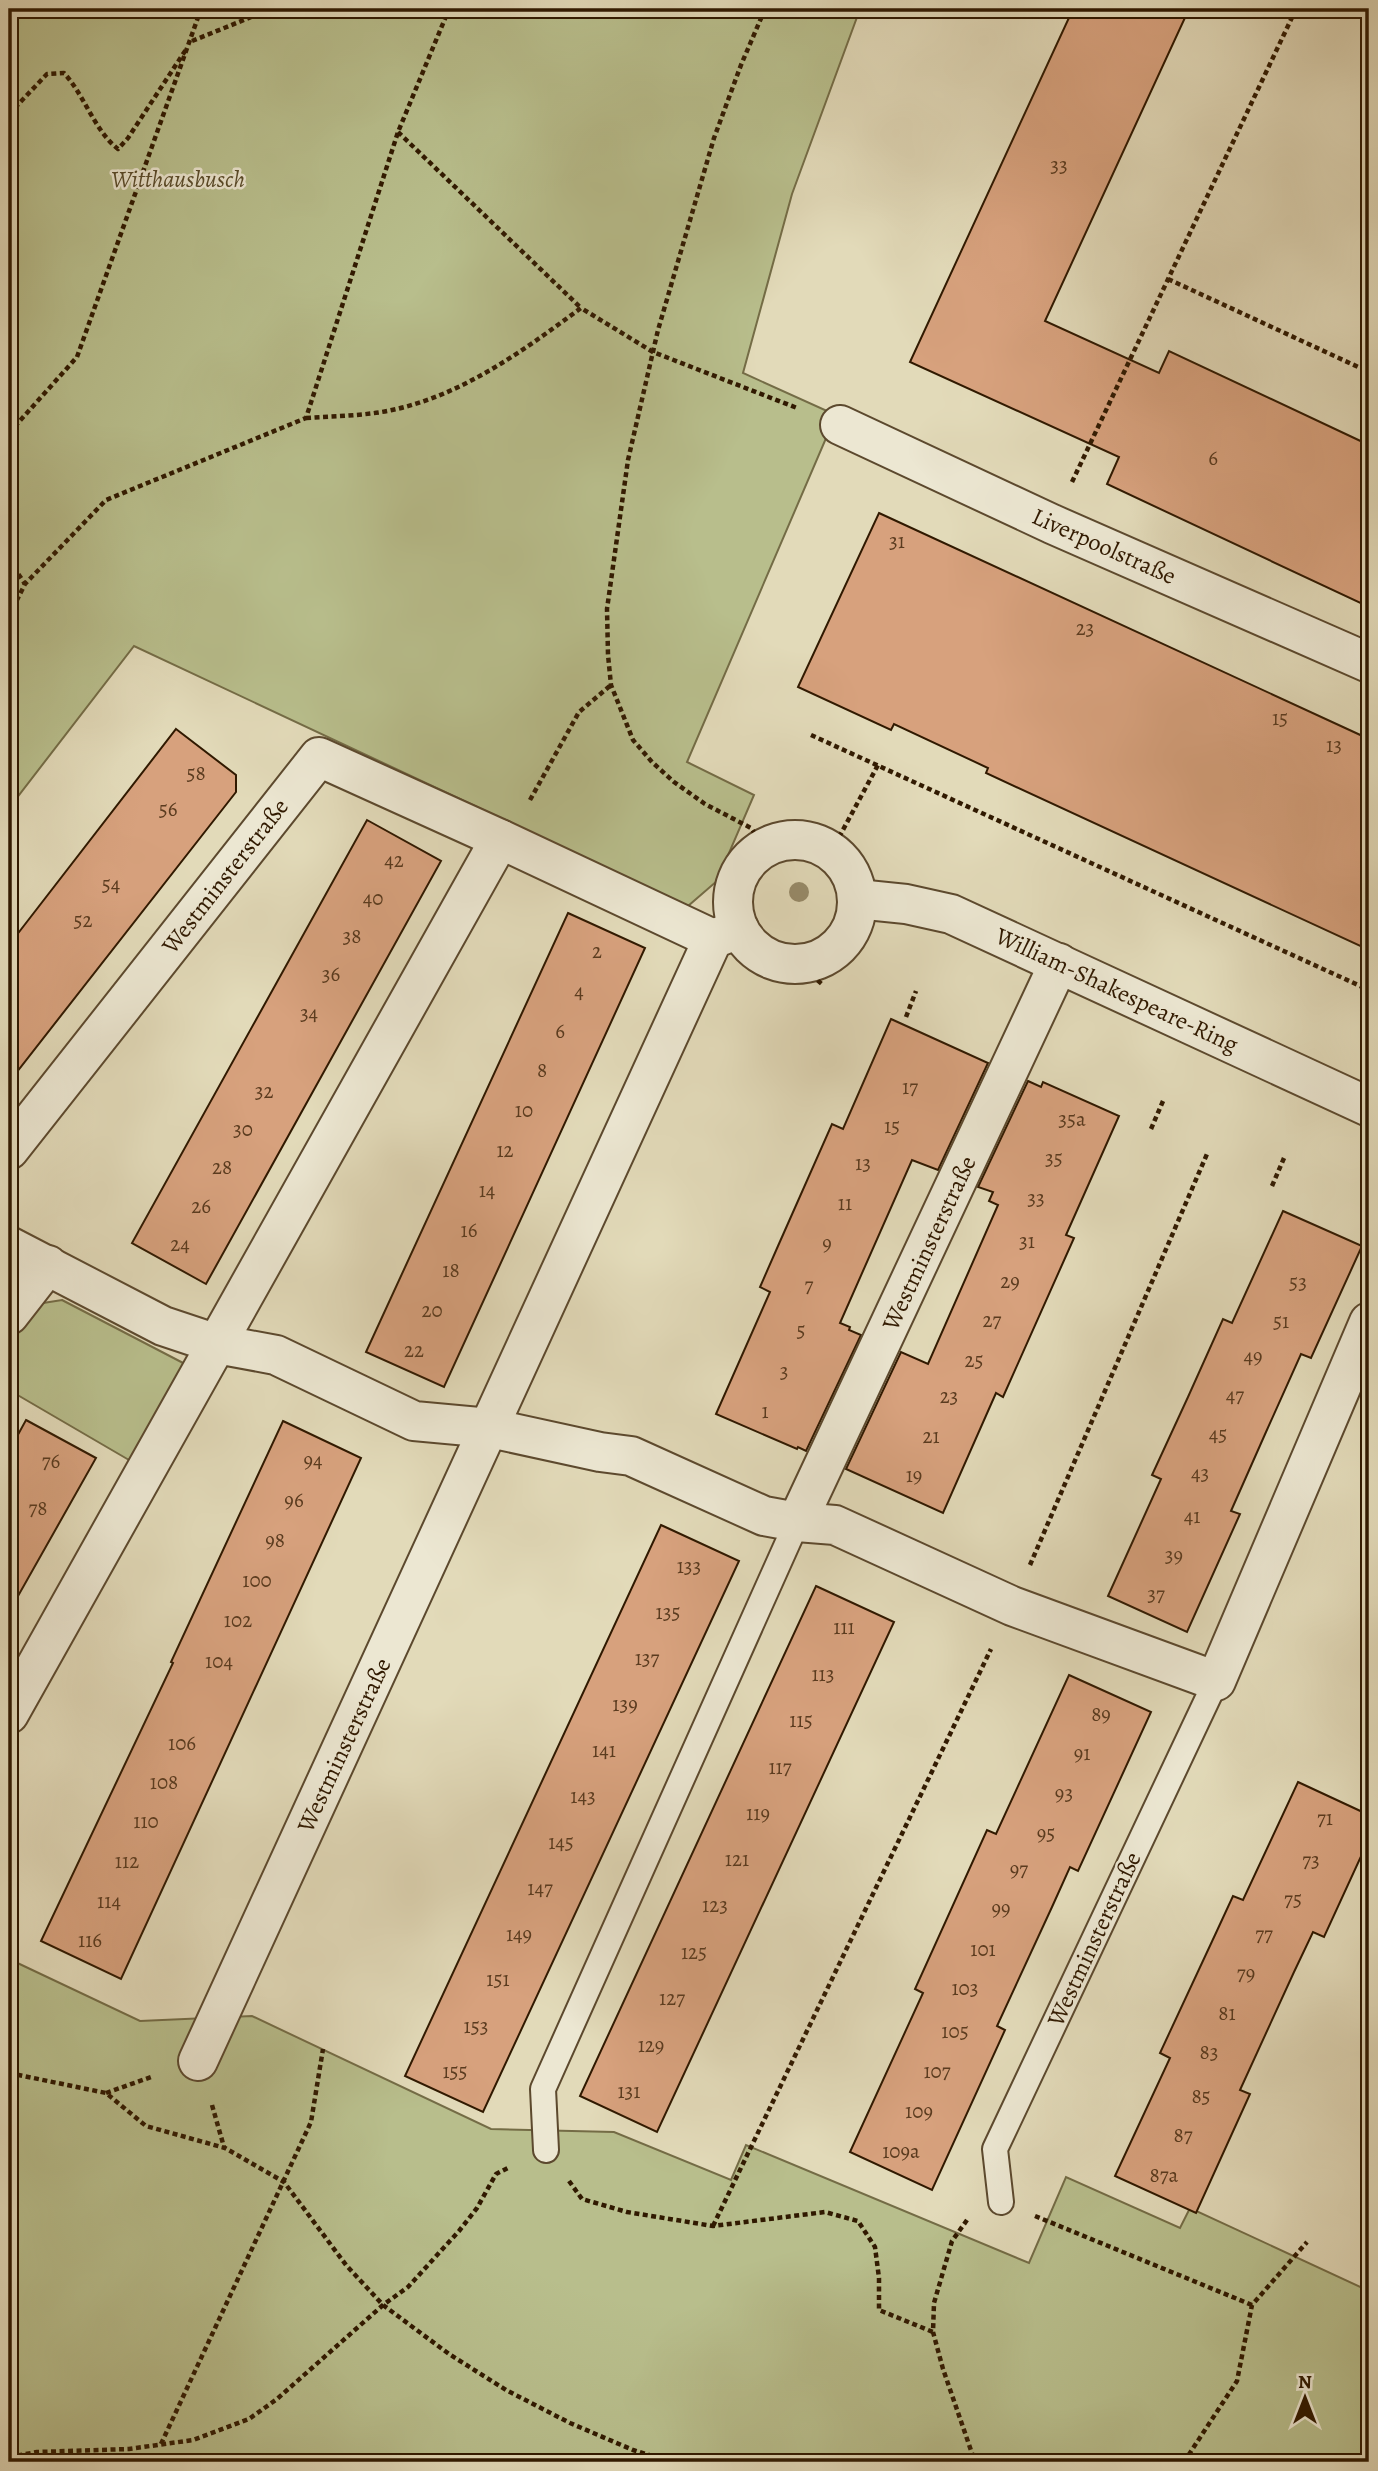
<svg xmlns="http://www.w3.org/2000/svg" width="1378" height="2471" font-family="Alegreya,serif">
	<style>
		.green { fill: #b8be8c; stroke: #746c46; stroke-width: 2 }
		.building { fill: #d7a17d; stroke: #301900; stroke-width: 2 }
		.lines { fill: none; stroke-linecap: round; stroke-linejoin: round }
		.service-casing { stroke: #5c492e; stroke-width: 28 }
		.minor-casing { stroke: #5c492e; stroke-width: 42 }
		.path { stroke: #301900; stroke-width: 4.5; stroke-dasharray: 5 3.5; stroke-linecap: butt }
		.service { stroke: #ece7d2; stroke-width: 24 }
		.minor { stroke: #ece7d2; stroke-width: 38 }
		.tree { fill: #978b6a }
		.labels { text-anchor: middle; stroke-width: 5; stroke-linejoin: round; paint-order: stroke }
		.number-label { font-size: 21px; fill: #5a3b1f }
		.park-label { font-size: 24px; font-style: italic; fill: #594b2a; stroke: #ece7d2 }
		.street-label { font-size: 24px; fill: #301900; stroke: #ece7d2 }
	</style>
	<rect width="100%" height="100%" fill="#e2dab9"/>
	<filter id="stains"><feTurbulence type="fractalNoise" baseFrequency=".00286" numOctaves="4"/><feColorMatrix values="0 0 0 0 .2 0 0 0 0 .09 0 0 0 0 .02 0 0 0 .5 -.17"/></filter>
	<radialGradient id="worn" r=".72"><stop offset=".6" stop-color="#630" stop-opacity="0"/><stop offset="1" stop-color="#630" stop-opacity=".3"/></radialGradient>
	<g class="green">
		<polygon points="9,9 860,9 792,194 743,373 836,415 687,762 754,795 717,881 688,906 134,646 9,808"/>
		<polygon points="62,1300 187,1365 129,1460 9,1390 9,1339 37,1304"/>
		<polygon points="9,1959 140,2021 252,2016 491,2129 614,2132 731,2180 746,2145 1029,2263 1066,2177 1180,2228 1190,2208 1369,2291 1369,2462 9,2462"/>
	</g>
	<g class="building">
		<polygon points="1073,9 1189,9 1045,321 1159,373 1169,351 1369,445 1369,607 1107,484 1119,457 910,362"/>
		<polygon points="879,513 1369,739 1369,950 986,773 988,768 894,724 891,730 798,687"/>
		<polygon points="176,729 236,775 236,792 9,1082 9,945"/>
		<polygon points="367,820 441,861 206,1284 132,1243"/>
		<polygon points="568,913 645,948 444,1387 366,1352"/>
		<polygon points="891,1019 988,1063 938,1170 912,1160 840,1323 850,1327 849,1330 861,1335 806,1451 798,1447 797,1449 716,1414 770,1292 760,1287 778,1246 832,1124 843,1129"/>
		<polygon points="1028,1081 1041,1087 1043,1082 1119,1116 1066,1235 1074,1238 1003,1397 996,1393 943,1513 846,1469 901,1352 928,1364 998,1205 989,1201 993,1192 978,1187"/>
		<polygon points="1283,1211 1362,1246 1311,1358 1301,1354 1266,1432 1231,1511 1240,1514 1187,1632 1108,1596 1161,1479 1152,1475 1188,1397 1223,1319 1232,1323"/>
		<polygon points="26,1420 96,1458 9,1612 9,1451"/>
		<polygon points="283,1421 361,1458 121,1979 41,1941 173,1663 171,1662"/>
		<polygon points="661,1525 739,1561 483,2112 405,2076"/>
		<polygon points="816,1586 894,1622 657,2132 580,2096"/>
		<polygon points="1069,1675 1151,1712 1078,1871 1070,1867 1052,1907 997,2026 1005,2030 932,2190 850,2152 923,1993 915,1989 987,1830 996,1834"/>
		<polygon points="1298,1782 1369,1815 1369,1839 1324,1937 1313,1932 1294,1972 1240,2090 1250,2094 1196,2213 1115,2176 1170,2058 1160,2053 1215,1935 1233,1896 1243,1900"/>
	</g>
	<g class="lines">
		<g class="service-casing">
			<g id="service">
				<polyline points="546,2150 543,2089 797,1522"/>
				<polyline points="1001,2202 995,2149 1216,1681"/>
			</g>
		</g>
		<g class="minor-casing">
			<g id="minor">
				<polyline points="840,425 1052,524 1369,663"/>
				<circle cx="795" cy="902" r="62"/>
				<polyline points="857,899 906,904 951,914 1369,1107"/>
				<polyline points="9,1150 319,757 500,839 713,939"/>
				<polyline points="9,1246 163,1326 217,1344 276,1355 414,1421 490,1428 600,1452 631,1456 764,1516 797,1522 835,1525 1012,1606 1216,1681 1369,1322"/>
				<polyline points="9,1315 48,1265"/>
				<polyline points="797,1522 1059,963"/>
				<polyline points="9,1714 500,839"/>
				<polyline points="198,2061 713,939 739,929"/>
			</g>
		</g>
		<g class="path">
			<polyline points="765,9 741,65 714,138 658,330 628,460 607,609 608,655 611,685 633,740 652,762 674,782 705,804 751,828 765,848"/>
			<polyline points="192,41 271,9"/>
			<path d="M 9,114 L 47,74 L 64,73 C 85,96 94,130 118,149 L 128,138 L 187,48"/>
			<polyline points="398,132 581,308"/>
			<polyline points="1168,279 1369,372"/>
			<path d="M 306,418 C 335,416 364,416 392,410 C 463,395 524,350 581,308 L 653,352 L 797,408"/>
			<polyline points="9,433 77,357 201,9"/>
			<polyline points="1072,482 1296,9"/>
			<polyline points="9,560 25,584"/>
			<polyline points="9,616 25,584 106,500 306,418 398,132 449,9"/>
			<polyline points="811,735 1369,990"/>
			<polyline points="530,800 579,712 611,685"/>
			<polyline points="831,852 878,765"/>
			<polyline points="798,964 823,985"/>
			<polyline points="906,1017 916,991"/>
			<polyline points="1151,1129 1163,1101"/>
			<polyline points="1272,1186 1284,1158"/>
			<polyline points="1030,1565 1207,1154"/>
			<polyline points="9,2073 106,2093 146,2126 225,2148 284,2182 346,2265 383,2305 449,2354 506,2390 570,2423 633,2450 671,2462"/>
			<polyline points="106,2093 154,2076"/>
			<polyline points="212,2105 224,2147"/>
			<polyline points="569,2181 582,2199 627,2212 713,2226 825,2212 858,2221 875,2247 879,2278 879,2310 933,2332"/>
			<polyline points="1035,2216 1252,2305"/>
			<polyline points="967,2220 952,2241 934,2303 933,2332 943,2369 975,2462"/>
			<polyline points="713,2226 991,1649"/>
			<polyline points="161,2444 311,2122 323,2049"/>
			<polyline points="9,2457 37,2452 129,2449 193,2440 249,2419 277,2399 383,2305 408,2287 459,2231 477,2208 496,2174 510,2167"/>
			<polyline points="1184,2462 1237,2381 1252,2305 1307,2242"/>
			<polyline points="1345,2462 1369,2461"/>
		</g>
		<use href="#service" class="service"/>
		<use href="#minor" class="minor"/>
	</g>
	<circle class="tree" cx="799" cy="892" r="10"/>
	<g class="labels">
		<g class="number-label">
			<text x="1059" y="172">33</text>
			<text x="1213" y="465">6</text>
			<text x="897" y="548">31</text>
			<text x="1085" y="635">23</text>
			<text x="1280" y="725">15</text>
			<text x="1334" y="752">13</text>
			<text x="196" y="780">58</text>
			<text x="168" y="816">56</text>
			<text x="394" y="867">42</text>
			<text x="111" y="891">54</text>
			<text x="373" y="905">40</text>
			<text x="83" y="927">52</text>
			<text x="352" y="943">38</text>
			<text x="597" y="958">2</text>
			<text x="331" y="981">36</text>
			<text x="579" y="998">4</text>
			<text x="309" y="1020">34</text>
			<text x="560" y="1038">6</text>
			<text x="542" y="1077">8</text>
			<text x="910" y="1094">17</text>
			<text x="264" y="1098">32</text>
			<text x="524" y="1117">10</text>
			<text x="1072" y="1126">35a</text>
			<text x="892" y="1133">15</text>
			<text x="243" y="1136">30</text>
			<text x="505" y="1157">12</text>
			<text x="1054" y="1165">35</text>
			<text x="863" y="1170">13</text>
			<text x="222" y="1174">28</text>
			<text x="487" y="1197">14</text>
			<text x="1036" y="1205">33</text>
			<text x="845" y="1210">11</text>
			<text x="201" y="1213">26</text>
			<text x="469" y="1237">16</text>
			<text x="1027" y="1248">31</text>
			<text x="827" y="1250">9</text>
			<text x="180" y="1251">24</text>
			<text x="451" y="1277">18</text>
			<text x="1010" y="1288">29</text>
			<text x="1298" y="1289">53</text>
			<text x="809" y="1292">7</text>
			<text x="432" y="1317">20</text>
			<text x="992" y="1327">27</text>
			<text x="1281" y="1328">51</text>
			<text x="801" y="1337">5</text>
			<text x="414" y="1357">22</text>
			<text x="1253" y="1363">49</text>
			<text x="974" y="1367">25</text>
			<text x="784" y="1378">3</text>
			<text x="1235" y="1402">47</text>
			<text x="949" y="1403">23</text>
			<text x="765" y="1418">1</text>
			<text x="1218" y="1441">45</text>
			<text x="931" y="1443">21</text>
			<text x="313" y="1467">94</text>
			<text x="51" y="1468">76</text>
			<text x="1200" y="1480">43</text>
			<text x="914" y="1482">19</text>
			<text x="294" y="1507">96</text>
			<text x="38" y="1515">78</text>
			<text x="1192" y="1523">41</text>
			<text x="275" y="1547">98</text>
			<text x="1174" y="1562">39</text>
			<text x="689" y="1573">133</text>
			<text x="257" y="1587">100</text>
			<text x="1156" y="1601">37</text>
			<text x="668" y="1619">135</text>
			<text x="238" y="1627">102</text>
			<text x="844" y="1634">111</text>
			<text x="647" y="1665">137</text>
			<text x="219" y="1668">104</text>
			<text x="823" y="1681">113</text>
			<text x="625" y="1711">139</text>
			<text x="1101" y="1721">89</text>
			<text x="801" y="1727">115</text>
			<text x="182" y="1750">106</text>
			<text x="604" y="1757">141</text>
			<text x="1082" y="1760">91</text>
			<text x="780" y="1774">117</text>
			<text x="164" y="1789">108</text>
			<text x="1064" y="1800">93</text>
			<text x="583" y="1803">143</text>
			<text x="758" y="1820">119</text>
			<text x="1325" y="1825">71</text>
			<text x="146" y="1828">110</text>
			<text x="1046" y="1840">95</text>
			<text x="561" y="1849">145</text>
			<text x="737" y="1866">121</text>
			<text x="1311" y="1867">73</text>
			<text x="127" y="1868">112</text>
			<text x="1019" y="1876">97</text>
			<text x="540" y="1895">147</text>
			<text x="1293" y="1906">75</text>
			<text x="109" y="1908">114</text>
			<text x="715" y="1912">123</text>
			<text x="1001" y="1915">99</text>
			<text x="519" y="1941">149</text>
			<text x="1264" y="1941">77</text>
			<text x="90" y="1947">116</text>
			<text x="983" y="1956">101</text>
			<text x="694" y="1959">125</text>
			<text x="1246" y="1980">79</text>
			<text x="498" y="1986">151</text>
			<text x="965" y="1995">103</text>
			<text x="672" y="2005">127</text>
			<text x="1227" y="2020">81</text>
			<text x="476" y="2033">153</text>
			<text x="955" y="2038">105</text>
			<text x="651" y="2052">129</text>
			<text x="1209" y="2059">83</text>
			<text x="455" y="2078">155</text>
			<text x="937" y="2078">107</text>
			<text x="629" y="2098">131</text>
			<text x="1201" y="2103">85</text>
			<text x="919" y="2118">109</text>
			<text x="1183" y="2142">87</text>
			<text x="901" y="2158">109a</text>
			<text x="1164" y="2182">87a</text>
		</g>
		<g class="park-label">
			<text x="178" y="187">Witthausbusch</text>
		</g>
		<g class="street-label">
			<text transform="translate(1104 546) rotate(24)" y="8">Liverpoolstraße</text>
			<text transform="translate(225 876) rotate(-52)" y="8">Westminsterstraße</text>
			<text transform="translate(1117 990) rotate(25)" y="8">William-Shakespeare-Ring</text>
			<text transform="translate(929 1243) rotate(-65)" y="8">Westminsterstraße</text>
			<text transform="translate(344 1745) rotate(-65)" y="8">Westminsterstraße</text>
			<text transform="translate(1094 1939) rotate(-65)" y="8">Westminsterstraße</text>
		</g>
	</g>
	<rect width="1378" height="2471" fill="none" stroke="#e2dab9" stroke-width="35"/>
	<rect x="10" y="10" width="1357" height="2450" fill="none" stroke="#301900" stroke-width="3.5"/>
	<rect x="18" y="18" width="1343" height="2436" fill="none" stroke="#301900" stroke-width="2"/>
	<g transform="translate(1305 2398)" stroke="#ece7d2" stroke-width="5" paint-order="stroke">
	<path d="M0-5L12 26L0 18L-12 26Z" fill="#301900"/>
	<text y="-10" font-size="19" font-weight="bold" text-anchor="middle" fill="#301900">N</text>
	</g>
	<rect width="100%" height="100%" filter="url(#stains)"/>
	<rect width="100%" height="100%" fill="url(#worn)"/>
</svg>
